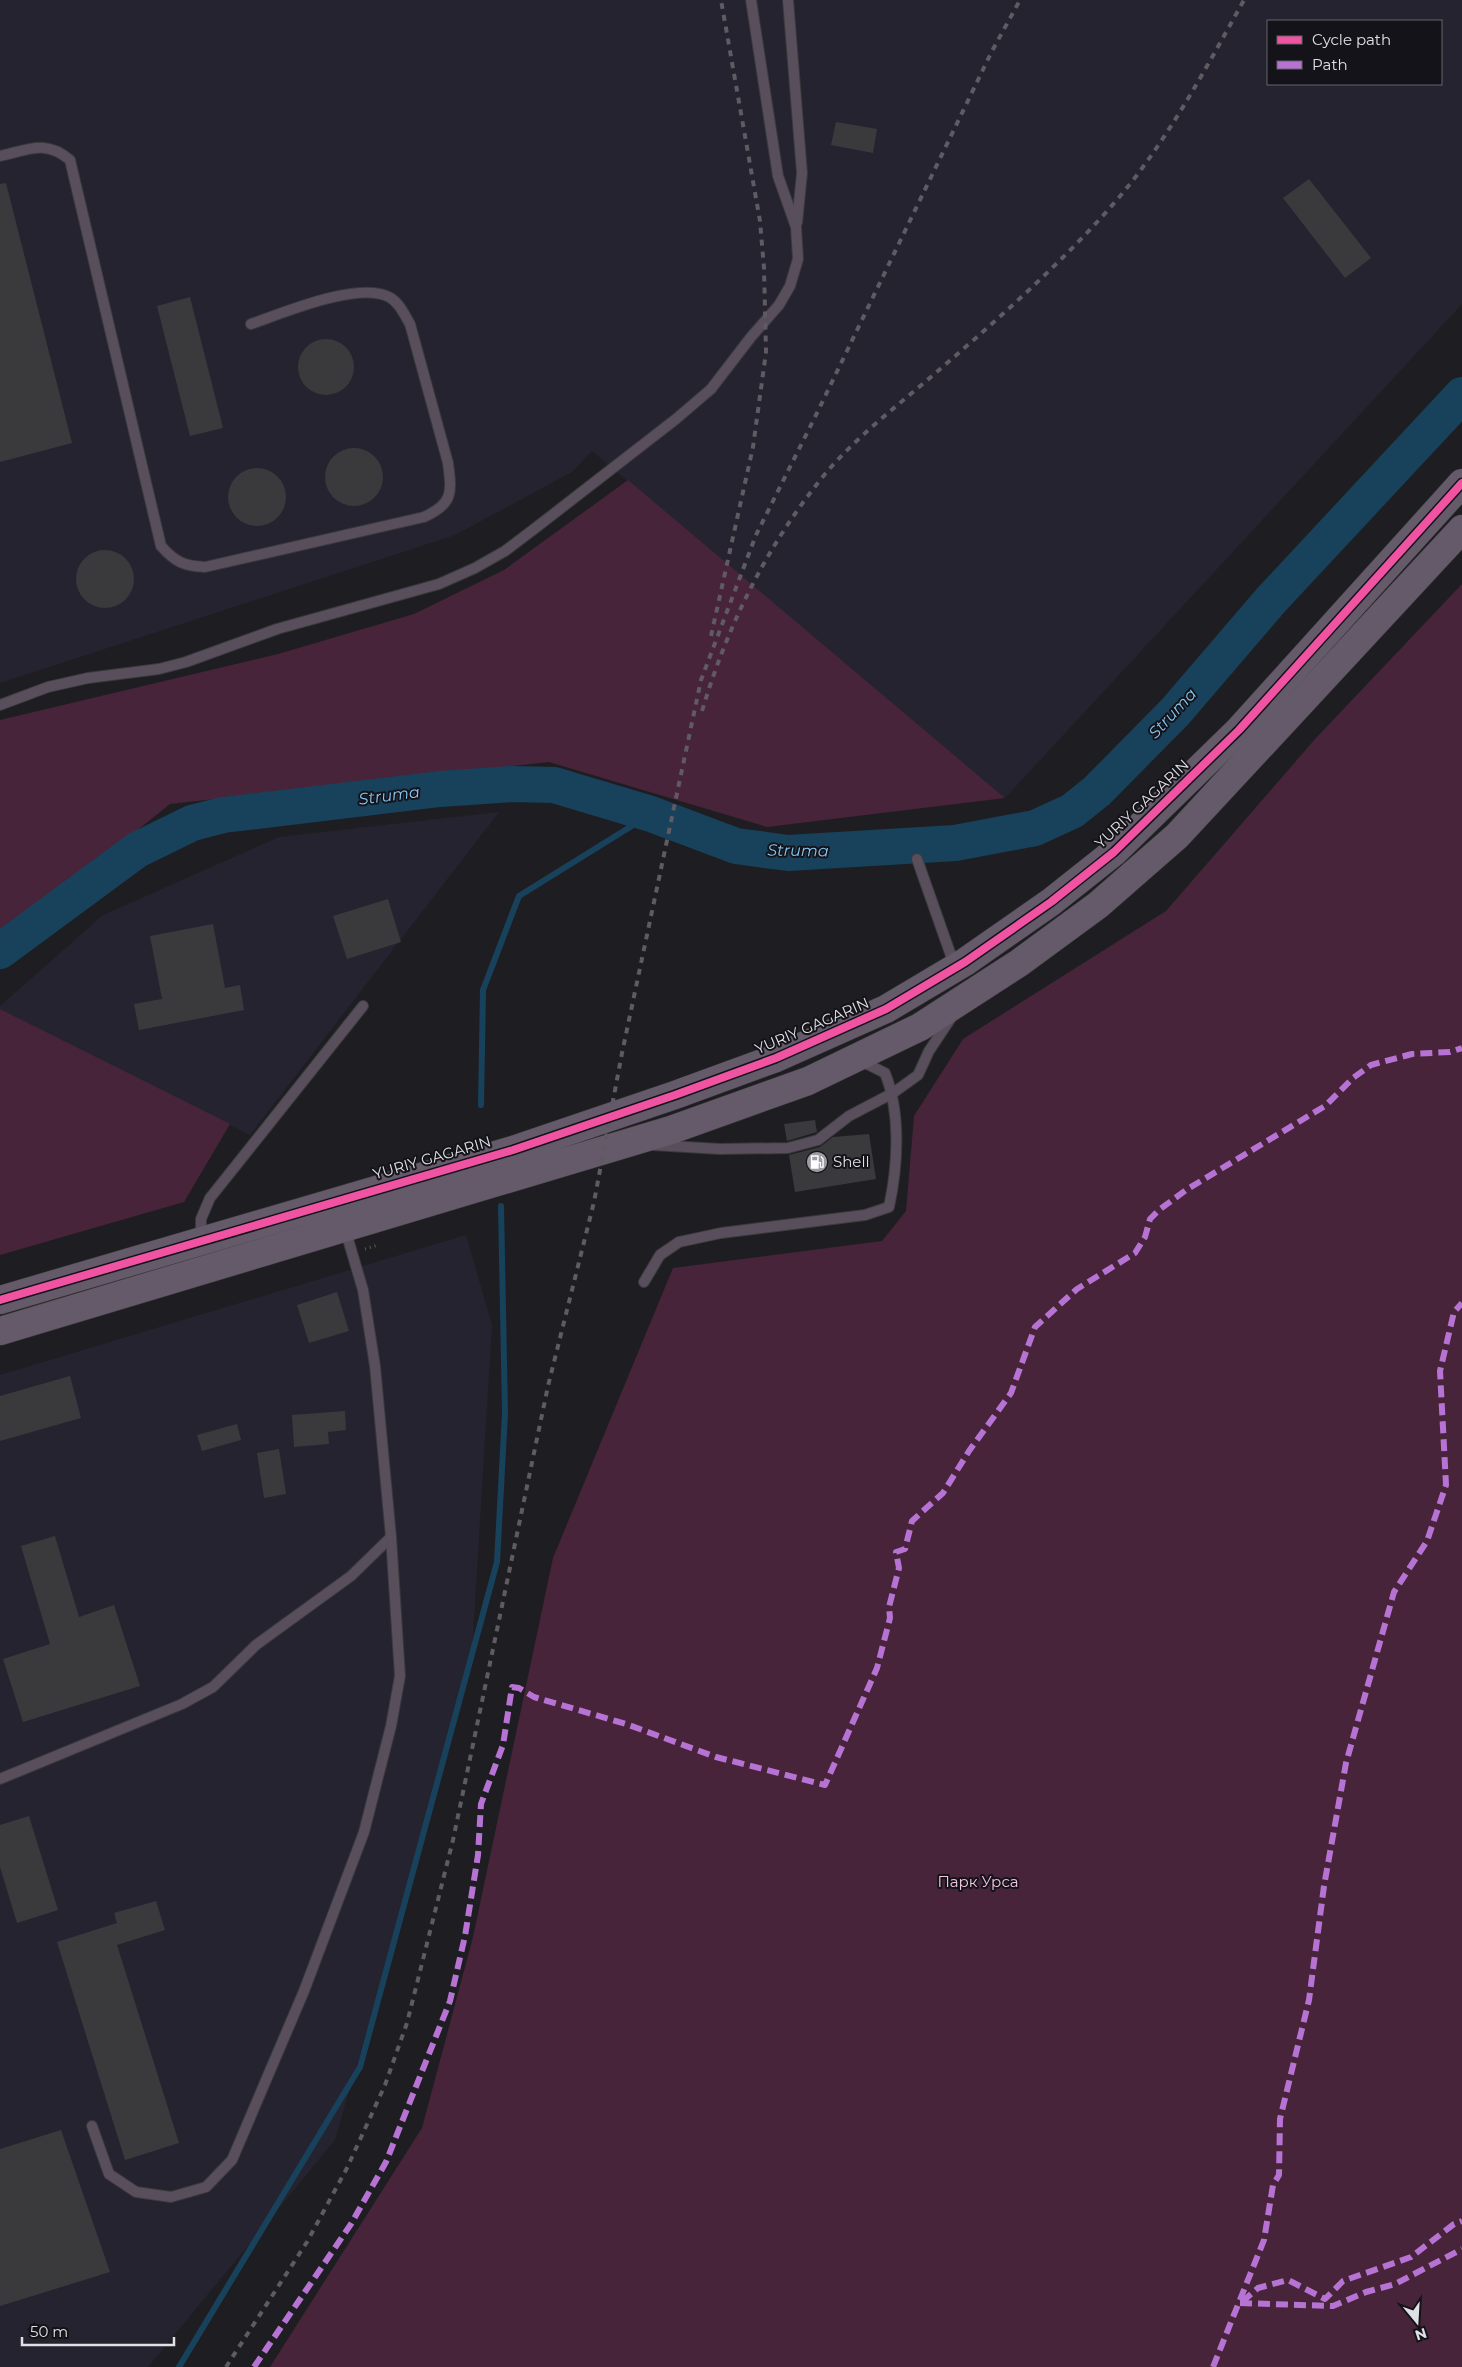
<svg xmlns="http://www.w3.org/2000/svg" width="1462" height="2367" font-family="Montserrat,sans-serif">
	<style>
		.built { fill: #25232f; fill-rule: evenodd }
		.green { fill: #472439 }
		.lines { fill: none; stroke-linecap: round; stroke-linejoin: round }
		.stream { stroke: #18425b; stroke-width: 6 }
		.river { stroke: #18425b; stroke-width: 36 }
		.building { fill: #3a3a3d }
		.lane-casing { stroke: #3a3a3c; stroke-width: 12 }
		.secondary-casing { stroke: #3a3a3c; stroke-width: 29 }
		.path { stroke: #5b565e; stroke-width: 3; stroke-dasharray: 1 4; stroke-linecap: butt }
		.lane { stroke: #584e5c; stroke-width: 10 }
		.secondary { stroke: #655a69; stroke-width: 28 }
		.rail { stroke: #605a63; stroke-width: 4; stroke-dasharray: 6 6; stroke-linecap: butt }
		.quiet { stroke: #b673d3; stroke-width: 6; stroke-dasharray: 12 6; stroke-linecap: butt }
		.cycleway-casing { stroke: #14131a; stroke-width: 11 }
		.cycleway { stroke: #f153a3; stroke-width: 8 }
		.labels { text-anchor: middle; stroke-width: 4; stroke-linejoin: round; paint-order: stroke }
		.street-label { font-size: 15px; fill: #e1e1e5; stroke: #14131a }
		.poi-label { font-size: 15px; fill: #e1e1e5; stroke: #14131a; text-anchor: start }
		.park-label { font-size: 15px; fill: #f3c7df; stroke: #14131a }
		.water-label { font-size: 16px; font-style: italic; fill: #88c7f0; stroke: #14131a }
	</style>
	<rect width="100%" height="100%" fill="#1e1e22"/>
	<g class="built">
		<path d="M 0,0 L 1462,0 L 1462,304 L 1005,798 L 592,451 L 572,472 L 455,535 L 0,683 ZM 1268,21 L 1441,21 L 1441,84 L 1268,84 Z"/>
		<polygon points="499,812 250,1135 0,1009 0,1006 103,915 279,837"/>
		<polygon points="466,1235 492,1325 471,1668 335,2140 148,2367 0,2367 0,1375"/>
	</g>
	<g class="green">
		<polygon points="628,480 1005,798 767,827 549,762 170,804 0,940 0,720 278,654 414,614 504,570"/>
		<polygon points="1462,584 1462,2367 270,2367 422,2128 473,1937 553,1558 673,1268 882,1241 906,1211 914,1116 963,1039 1166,911 1316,738"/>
		<polygon points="0,1009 230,1124 184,1202 0,1255"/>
	</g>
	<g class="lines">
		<g class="stream">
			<polyline points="481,1105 483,990 519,896 651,814"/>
			<polyline points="179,2367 360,2067 497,1562 505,1413 501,1206"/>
		</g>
		<polyline class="river" points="0,951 137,850 192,823 223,815 440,789 512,784 554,785 651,814 736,846 788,853 955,843 1035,828 1072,811 1097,791 1175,712 1271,600 1462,395"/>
	</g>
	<g class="building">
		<polygon points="836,122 877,129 873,153 831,145"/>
		<polygon points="1309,179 1371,258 1345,278 1283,198"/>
		<polygon points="6,183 72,443 0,462 0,184"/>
		<polygon points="190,297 223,428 190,436 157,306"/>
		<circle cx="326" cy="367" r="28"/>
		<circle cx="354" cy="477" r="29"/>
		<circle cx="257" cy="497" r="29"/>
		<circle cx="105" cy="579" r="29"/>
		<polygon points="388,899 401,942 347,959 333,916"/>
		<polygon points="213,924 225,988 240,985 244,1010 139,1030 134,1004 162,999 150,936"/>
		<polygon points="815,1120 817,1132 787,1141 784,1124"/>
		<polygon points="869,1134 876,1179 795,1192 789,1155 820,1147 833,1137"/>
		<polygon points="337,1292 349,1331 309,1343 297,1305"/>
		<polygon points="70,1376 81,1418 0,1441 0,1396"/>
		<polygon points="345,1411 346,1430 328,1432 329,1444 294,1447 292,1415"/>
		<polygon points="237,1424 241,1440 202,1451 197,1435"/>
		<polygon points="279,1449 286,1494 264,1498 257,1453"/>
		<polygon points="55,1536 79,1617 114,1605 140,1686 23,1722 3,1659 50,1644 21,1546"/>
		<polygon points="29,1816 58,1910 17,1923 0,1867 0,1825"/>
		<polygon points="156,1901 165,1930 117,1945 179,2143 125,2160 57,1942 117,1923 114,1913"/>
		<polygon points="61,2130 110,2272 0,2306 0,2149"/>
	</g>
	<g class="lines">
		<g class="lane-casing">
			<g id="lane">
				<polyline points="788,0 802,173 797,223"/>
				<path d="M 0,156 C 28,150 45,139 70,160 L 161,546 C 175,562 184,566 205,567 L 424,517 C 453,504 452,493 448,463 L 410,324 C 404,314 399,302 389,297 C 358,281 283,313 251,324"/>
				<polyline points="0,705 48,687 88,678 159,669 186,662 277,629 439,584 475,568 505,551 538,526 676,419 711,389 751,337 779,305 790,286 798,259 796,227 778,176 751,0"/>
				<polyline points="917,859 955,967"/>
				<polyline points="652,1145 720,1149 788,1148 818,1140 849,1116 893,1093 918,1075 929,1051 951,1018"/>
				<polyline points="201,1239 201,1219 210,1198 363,1006"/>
				<path d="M 644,1282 L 660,1255 L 679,1242 L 721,1233 L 865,1215 L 889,1207 C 898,1165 901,1113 885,1073 L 861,1061"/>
				<polyline points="0,1779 182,1704 213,1687 256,1645 351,1576 391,1537"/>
				<polyline points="92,2126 109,2174 136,2192 171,2197 206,2187 232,2160 304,1991 364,1832 391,1726 400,1676 391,1537 375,1366 363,1290 345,1229"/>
			</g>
		</g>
		<g class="secondary-casing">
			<g id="secondary">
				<polyline points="0,1300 513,1150 675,1095 776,1058 886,1009 965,962 1051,902 1114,852 1239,730 1462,483"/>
				<polyline points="0,1331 671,1130 808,1081 920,1027 1019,963 1098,905 1177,836 1462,529"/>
			</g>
		</g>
		<polyline class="path" points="365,1249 378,1245"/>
		<use href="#lane" class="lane"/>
		<use href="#secondary" class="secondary"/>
		<g class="rail">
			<polyline points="711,636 753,447 766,352 764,268 760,221 721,0"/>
			<path d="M 702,711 C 728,624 767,545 825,474 C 858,435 901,403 939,370 C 998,319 1056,268 1108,210 C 1164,148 1203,73 1244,0"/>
			<polyline points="226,2367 307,2242 347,2168 385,2085 407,2023 453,1840 548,1386 594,1202 622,1053 701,680 756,535 816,415 992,51 1020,0"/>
		</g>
		<g class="quiet">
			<polyline points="1242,2302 1258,2288 1288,2280 1325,2299 1343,2281 1411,2257 1454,2224 1462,2221"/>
			<polyline points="1240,2303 1333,2306 1366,2292 1395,2284 1462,2249"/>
			<polyline points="254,2367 351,2224 386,2162 450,2001 465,1936 478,1855 481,1804 503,1745 512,1687 519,1688 534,1697 626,1724 716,1757 825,1785 877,1668 890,1618 889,1607 899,1568 896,1552 905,1549 912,1521 943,1493 969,1451 1011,1393 1035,1327 1077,1289 1135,1253 1145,1237 1150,1219 1159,1210 1186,1190 1325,1106 1353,1078 1371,1065 1412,1054 1450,1052 1462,1048"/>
			<polyline points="1213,2367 1264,2240 1273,2185 1279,2175 1280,2119 1309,2000 1324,1886 1346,1763 1394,1592 1427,1541 1446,1485 1440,1371 1454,1312 1462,1303"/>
		</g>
		<g class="cycleway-casing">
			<polyline id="cycleway" points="0,1300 513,1150 675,1095 776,1058 886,1009 965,962 1051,902 1114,852 1239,730 1462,483"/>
		</g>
		<use href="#cycleway" class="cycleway"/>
	</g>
	<defs>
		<g id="fuel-disc" transform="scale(1.125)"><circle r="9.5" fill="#9d9da1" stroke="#14131a"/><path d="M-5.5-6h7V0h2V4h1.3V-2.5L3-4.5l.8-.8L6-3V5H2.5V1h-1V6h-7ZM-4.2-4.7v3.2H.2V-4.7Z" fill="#fff"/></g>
	</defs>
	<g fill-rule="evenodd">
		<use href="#fuel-disc" x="817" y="1162"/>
	</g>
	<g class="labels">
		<g class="street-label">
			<text transform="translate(1142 804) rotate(-43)" y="5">YURIY GAGARIN</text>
			<text transform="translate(812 1026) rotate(-23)" y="5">YURIY GAGARIN</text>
			<text transform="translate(432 1158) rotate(-16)" y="5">YURIY GAGARIN</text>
		</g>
		<g class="poi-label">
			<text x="833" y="1167">Shell</text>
		</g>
		<g class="park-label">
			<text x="978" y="1887">Парк Урса</text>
		</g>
		<g class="water-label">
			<text transform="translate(1172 713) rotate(-47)" y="6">Struma</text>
			<text transform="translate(389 795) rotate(-7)" y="6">Struma</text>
			<text transform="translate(798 850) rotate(1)" y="6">Struma</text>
		</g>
	</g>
	<rect x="1267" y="20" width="175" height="65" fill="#14131a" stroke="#66656b"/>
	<rect x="1277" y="36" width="25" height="8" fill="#f153a3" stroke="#66656b"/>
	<text x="1312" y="45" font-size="15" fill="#e1e1e5">Cycle path</text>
	<rect x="1277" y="61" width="25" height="8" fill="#b673d3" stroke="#66656b"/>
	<text x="1312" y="70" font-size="15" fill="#e1e1e5">Path</text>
	<g transform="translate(1417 2322) rotate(162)" stroke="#14131a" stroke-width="4" paint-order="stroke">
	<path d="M0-4L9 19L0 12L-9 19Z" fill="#e1e1e5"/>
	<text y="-8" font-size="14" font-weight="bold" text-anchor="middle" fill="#e1e1e5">N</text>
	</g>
	<path d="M22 2337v8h152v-8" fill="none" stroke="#e1e1e5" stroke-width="2.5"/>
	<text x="30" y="2337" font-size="15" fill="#e1e1e5" stroke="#14131a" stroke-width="4" paint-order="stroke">50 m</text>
</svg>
